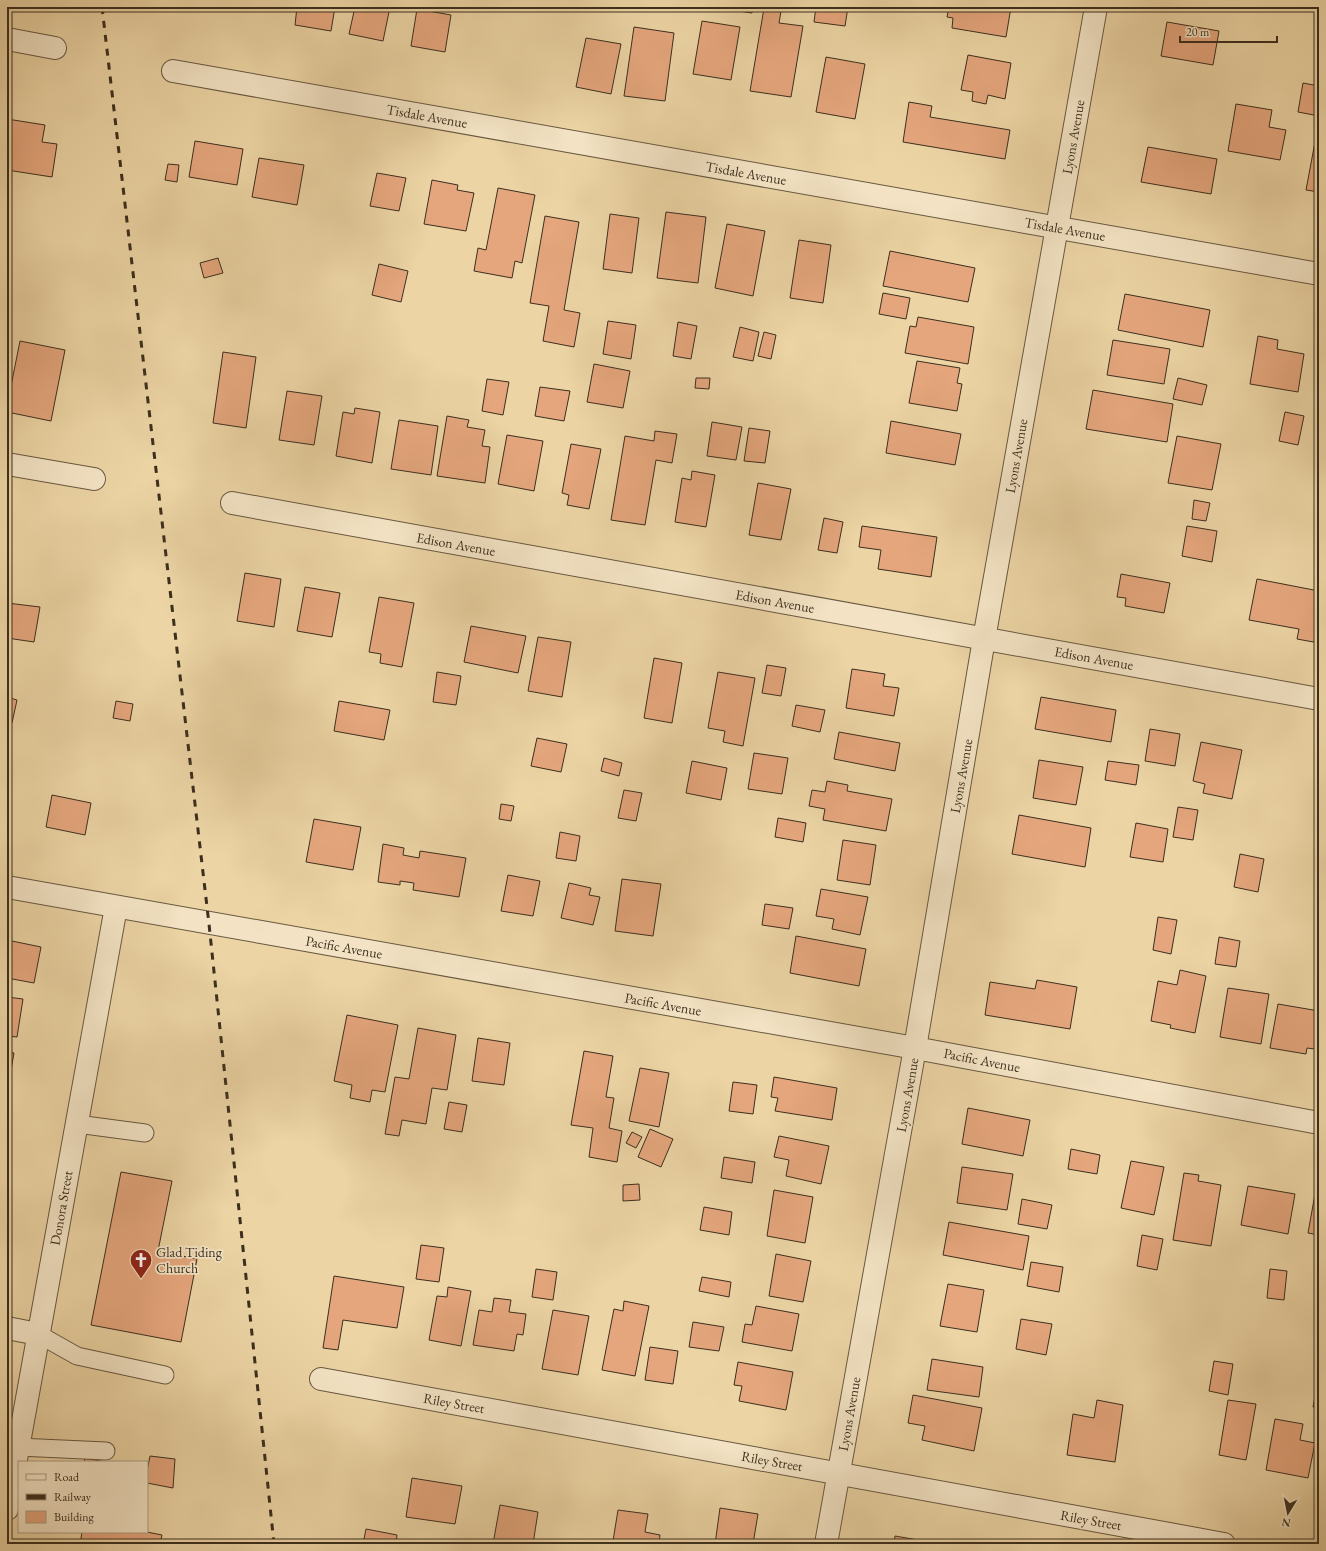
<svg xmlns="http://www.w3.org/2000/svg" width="1326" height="1551" font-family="'EB Garamond',serif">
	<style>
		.building { fill: #e5a67d; stroke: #3c2f1e }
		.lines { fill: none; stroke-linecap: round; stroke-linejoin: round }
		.service-casing { stroke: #685840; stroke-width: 19 }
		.minor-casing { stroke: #685840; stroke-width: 24 }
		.service { stroke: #f3e3c4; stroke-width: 17 }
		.minor { stroke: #f3e3c4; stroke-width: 22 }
		.rail { stroke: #3c2f1e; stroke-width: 3; stroke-dasharray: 7 7; stroke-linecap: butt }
		.labels { text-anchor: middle; stroke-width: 3.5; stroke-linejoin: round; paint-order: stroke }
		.street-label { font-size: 14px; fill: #3c2f1e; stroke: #f3e3c4 }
		.poi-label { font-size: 14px; fill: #3c2f1e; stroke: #f3e3c4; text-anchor: start }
	</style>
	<rect width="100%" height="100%" fill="#ecd4a4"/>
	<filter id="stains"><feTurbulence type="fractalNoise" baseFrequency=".005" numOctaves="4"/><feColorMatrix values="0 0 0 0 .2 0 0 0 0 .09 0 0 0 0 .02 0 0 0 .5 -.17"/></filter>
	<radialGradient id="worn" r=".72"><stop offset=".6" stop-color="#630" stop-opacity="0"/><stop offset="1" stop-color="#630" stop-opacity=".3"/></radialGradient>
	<g class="building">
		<polygon points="297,7 335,7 331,31 295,25"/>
		<polygon points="355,7 390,7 383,41 349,34"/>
		<polygon points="732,7 753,7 752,13 732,10"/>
		<polygon points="816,7 848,7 845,26 814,22"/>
		<polygon points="949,7 1011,7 1006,37 952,28 953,18 947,17"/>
		<polygon points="764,8 781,11 779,23 803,26 791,97 750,91"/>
		<polygon points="417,9 451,15 445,52 411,46"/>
		<polygon points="702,21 740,27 731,80 693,74"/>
		<polygon points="1167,22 1219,31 1213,65 1161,56"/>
		<polygon points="634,27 674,33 665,101 624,96"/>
		<polygon points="586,38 621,44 611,94 576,87"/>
		<polygon points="968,55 1011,63 1005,99 988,95 986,104 972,101 973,92 961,90"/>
		<polygon points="826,57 865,64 855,119 816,112"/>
		<polygon points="1303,83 1319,86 1319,116 1298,112"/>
		<polygon points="909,102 932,106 930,117 1010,130 1005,159 903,142"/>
		<polygon points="1236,104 1272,110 1269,127 1286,130 1280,160 1228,151"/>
		<polygon points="7,119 45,125 42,142 57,144 52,177 7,170"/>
		<polygon points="195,141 243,149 237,185 189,177"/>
		<polygon points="1315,142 1319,143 1319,192 1306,190"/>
		<polygon points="1148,147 1217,159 1211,194 1141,182"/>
		<polygon points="259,158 304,165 297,205 252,197"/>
		<polygon points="168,164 179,165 177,182 165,180"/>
		<polygon points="377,173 406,178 399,211 370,206"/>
		<polygon points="432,180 458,185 457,190 474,193 466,231 424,224"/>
		<polygon points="498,188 535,195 522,263 515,261 512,278 474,271 478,248 486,250"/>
		<polygon points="666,212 706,217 698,283 657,278"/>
		<polygon points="610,214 639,218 632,273 603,269"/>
		<polygon points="545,216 579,222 564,310 580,313 574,347 543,341 549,306 530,303"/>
		<polygon points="727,224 765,231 753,296 715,288"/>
		<polygon points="799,240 831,245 823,303 790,298"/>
		<polygon points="890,251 975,268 968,302 883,286"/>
		<polygon points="218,258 223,273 204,278 200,263"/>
		<polygon points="379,264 408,271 401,302 372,295"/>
		<polygon points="883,293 910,298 906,319 879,314"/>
		<polygon points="1125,294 1210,310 1203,347 1118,330"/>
		<polygon points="918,317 974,327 968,364 905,353 910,326 916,327"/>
		<polygon points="608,321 636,325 631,359 603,354"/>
		<polygon points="678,322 697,326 691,359 673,356"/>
		<polygon points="740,327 759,332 753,361 733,357"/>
		<polygon points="764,332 776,335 771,359 758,356"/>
		<polygon points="1258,336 1278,340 1277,349 1304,354 1298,392 1250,384"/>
		<polygon points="1113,340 1170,349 1164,384 1107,375"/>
		<polygon points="20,341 65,350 51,421 7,412 7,406"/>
		<polygon points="223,352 256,357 246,428 213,423"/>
		<polygon points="917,361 960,368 957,383 962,384 957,411 909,403"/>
		<polygon points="594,364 630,371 623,408 587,402"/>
		<polygon points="696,378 710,378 709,389 695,388"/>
		<polygon points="1178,378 1207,385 1202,405 1173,399"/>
		<polygon points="487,379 509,382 503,415 482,411"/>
		<polygon points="540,387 570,391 564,421 535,416"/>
		<polygon points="1093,390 1173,404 1167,442 1086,429"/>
		<polygon points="287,391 322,396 314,445 279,440"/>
		<polygon points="355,408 380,412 372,463 336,456 343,412 354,414"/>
		<polygon points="1285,412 1304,416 1298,445 1279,441"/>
		<polygon points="447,416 469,420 467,427 485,430 482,446 490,447 485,483 437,476"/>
		<polygon points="399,420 438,426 431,475 391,469"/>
		<polygon points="891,421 961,434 955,465 886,453"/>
		<polygon points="712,422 742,427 736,460 707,456"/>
		<polygon points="749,428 770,431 765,463 744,461"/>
		<polygon points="655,431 677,434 672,463 656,460 645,525 611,520 625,436 654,441"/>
		<polygon points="507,435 543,441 534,491 498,484"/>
		<polygon points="1177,436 1221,444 1212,490 1168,483"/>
		<polygon points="571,444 601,449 589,509 567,505 569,495 562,493"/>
		<polygon points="692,471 715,475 706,527 675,522 682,478 691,480"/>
		<polygon points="758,483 791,489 781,540 749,535"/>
		<polygon points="1318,490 1319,490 1319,508 1315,507"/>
		<polygon points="1194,500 1210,503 1206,521 1192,519"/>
		<polygon points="824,518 843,522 837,553 818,550"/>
		<polygon points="862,526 937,537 931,577 878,569 881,550 859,547"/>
		<polygon points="1187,526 1217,531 1212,562 1182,556"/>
		<polygon points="245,573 281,579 274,627 237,621"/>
		<polygon points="1121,574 1170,583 1164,613 1125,606 1126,598 1117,597"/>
		<polygon points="1257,579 1319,591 1319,643 1297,639 1299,629 1249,620"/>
		<polygon points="305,587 340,593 332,637 297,631"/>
		<polygon points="379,597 414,603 402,667 380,663 381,654 369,652"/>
		<polygon points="7,603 40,607 34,642 7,638"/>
		<polygon points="471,626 526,636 518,673 464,662"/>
		<polygon points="538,637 571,642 562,697 528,691"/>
		<polygon points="654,658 682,663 672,723 644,718"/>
		<polygon points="767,665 786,668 781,696 762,693"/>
		<polygon points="852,669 885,674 883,686 899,688 894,716 846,708"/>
		<polygon points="437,672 461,676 456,705 433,702"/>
		<polygon points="718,672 755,678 743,746 723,742 725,731 708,728"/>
		<polygon points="7,697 17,700 12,723 7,722"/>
		<polygon points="1041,697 1116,710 1111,742 1035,729"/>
		<polygon points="116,701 133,704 130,721 113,718"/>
		<polygon points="339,701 390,710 384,740 334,731"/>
		<polygon points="796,705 825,710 820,732 792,726"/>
		<polygon points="1150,729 1180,734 1175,766 1145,761"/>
		<polygon points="839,732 900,743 895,771 834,759"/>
		<polygon points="537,738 567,744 561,772 531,766"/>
		<polygon points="1201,742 1242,750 1232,799 1203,793 1205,784 1193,781"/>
		<polygon points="754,753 788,758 782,794 748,789"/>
		<polygon points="604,758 622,763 619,776 601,771"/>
		<polygon points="1039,760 1083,767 1076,805 1033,798"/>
		<polygon points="692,761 727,768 721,800 686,793"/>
		<polygon points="1108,761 1139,765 1136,785 1105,780"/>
		<polygon points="827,781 848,785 847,791 892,799 886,831 823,820 825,809 809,806 812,790 825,792"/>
		<polygon points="624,790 642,793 636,821 618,818"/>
		<polygon points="52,795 91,803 85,835 46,827"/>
		<polygon points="501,804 514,806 511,821 499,819"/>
		<polygon points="1178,807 1198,810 1193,840 1173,837"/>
		<polygon points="1019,815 1091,828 1085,867 1012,854"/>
		<polygon points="778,818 806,823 803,842 775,837"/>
		<polygon points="314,819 361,827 353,870 306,862"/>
		<polygon points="1136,823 1168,829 1163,862 1130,857"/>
		<polygon points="560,832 580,836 576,861 556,858"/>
		<polygon points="843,840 876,845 870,885 837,880"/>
		<polygon points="383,844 404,848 403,855 419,858 420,851 466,858 459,897 413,890 414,883 400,881 400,885 378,882"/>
		<polygon points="1240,854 1264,859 1258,892 1234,887"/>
		<polygon points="508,875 540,881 533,916 501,911"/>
		<polygon points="622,879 661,884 653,936 615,931"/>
		<polygon points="569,883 591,888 589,895 600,897 593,925 561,918"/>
		<polygon points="821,889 868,897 860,935 832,929 834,919 816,916"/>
		<polygon points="765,904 793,908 789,929 762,925"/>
		<polygon points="1158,917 1177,920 1171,954 1153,950"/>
		<polygon points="796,936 866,949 859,986 790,973"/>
		<polygon points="1219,937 1240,941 1236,967 1215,964"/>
		<polygon points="7,940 41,947 34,983 7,978"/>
		<polygon points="1180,970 1206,976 1195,1033 1170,1028 1171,1025 1151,1021 1158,981 1177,985"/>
		<polygon points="1037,980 1077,987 1070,1029 985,1015 990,982 1035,989"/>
		<polygon points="1228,988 1269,994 1261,1044 1220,1037"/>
		<polygon points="7,997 23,999 17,1037 7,1036"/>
		<polygon points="1278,1004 1319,1011 1319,1028 1315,1049 1307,1048 1306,1054 1270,1048"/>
		<polygon points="347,1015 398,1025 385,1092 372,1090 370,1102 350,1098 352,1085 334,1081"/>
		<polygon points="418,1028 456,1035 447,1090 432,1088 426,1124 402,1120 399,1136 385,1134 395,1077 409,1079"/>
		<polygon points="478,1038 510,1043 504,1085 472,1081"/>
		<polygon points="584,1051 613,1056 606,1097 614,1098 609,1128 622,1131 617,1162 589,1157 593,1128 571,1125"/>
		<polygon points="7,1052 14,1053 8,1087 7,1087"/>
		<polygon points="640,1068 669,1073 659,1127 629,1121"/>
		<polygon points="774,1077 837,1088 832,1120 775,1111 778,1098 771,1097"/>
		<polygon points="733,1082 757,1085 753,1114 729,1111"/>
		<polygon points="449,1102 467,1105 462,1132 444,1129"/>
		<polygon points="968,1108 1030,1120 1023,1156 962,1144"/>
		<polygon points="650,1129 673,1139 661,1167 638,1157"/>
		<polygon points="632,1132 642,1137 636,1148 626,1143"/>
		<polygon points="779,1136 829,1146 821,1184 786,1176 789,1160 774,1157"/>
		<polygon points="1071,1149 1100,1155 1097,1174 1068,1169"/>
		<polygon points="724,1157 755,1162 752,1183 721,1178"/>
		<polygon points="1131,1161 1164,1167 1154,1215 1121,1208"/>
		<polygon points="962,1167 1013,1174 1007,1210 957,1203"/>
		<polygon points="121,1172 172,1181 158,1251 197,1259 181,1342 91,1325"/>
		<polygon points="1184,1173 1199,1175 1198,1181 1221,1185 1211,1246 1173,1240"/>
		<polygon points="639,1184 640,1200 623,1201 623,1185"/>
		<polygon points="1248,1186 1295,1194 1288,1234 1241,1225"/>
		<polygon points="774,1190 813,1197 805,1243 767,1236"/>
		<polygon points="1315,1194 1319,1195 1319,1235 1308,1233"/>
		<polygon points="1022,1199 1052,1205 1047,1229 1018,1224"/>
		<polygon points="704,1207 732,1212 729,1235 700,1230"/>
		<polygon points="949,1222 1029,1236 1023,1270 943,1255"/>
		<polygon points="1142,1235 1163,1239 1157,1270 1137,1266"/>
		<polygon points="421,1245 444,1248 439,1282 416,1279"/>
		<polygon points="776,1254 811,1261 803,1302 769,1296"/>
		<polygon points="1031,1262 1063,1267 1059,1292 1027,1286"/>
		<polygon points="536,1269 557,1272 553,1300 532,1297"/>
		<polygon points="1270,1269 1287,1271 1284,1300 1267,1298"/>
		<polygon points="334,1276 404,1287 397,1328 343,1320 338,1350 323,1348"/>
		<polygon points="702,1277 731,1282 729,1297 699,1291"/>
		<polygon points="948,1284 984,1290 977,1332 940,1326"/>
		<polygon points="448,1287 471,1291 461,1346 429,1340 437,1296 447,1297"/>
		<polygon points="494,1298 511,1300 509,1312 526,1314 523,1335 517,1334 514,1351 473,1345 479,1310 492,1312"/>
		<polygon points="624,1301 649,1306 635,1376 602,1370 614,1309 623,1311"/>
		<polygon points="756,1306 799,1314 792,1351 742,1342 745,1324 752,1325"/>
		<polygon points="553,1310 589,1316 578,1375 542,1369"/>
		<polygon points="1021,1319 1052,1324 1046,1355 1016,1349"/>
		<polygon points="693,1322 724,1327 719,1351 689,1347"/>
		<polygon points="650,1347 678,1351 673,1384 645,1380"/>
		<polygon points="932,1359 983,1367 979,1397 927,1390"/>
		<polygon points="1214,1361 1233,1364 1228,1395 1209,1391"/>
		<polygon points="738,1362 793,1372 786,1410 739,1401 742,1386 734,1385"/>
		<polygon points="1319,1376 1319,1409 1313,1407"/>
		<polygon points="913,1395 982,1408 974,1451 922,1440 925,1426 908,1423"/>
		<polygon points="1097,1400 1123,1405 1115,1462 1067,1455 1073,1414 1094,1418"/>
		<polygon points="1228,1400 1256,1404 1246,1460 1219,1455"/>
		<polygon points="1275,1419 1303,1424 1300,1440 1315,1443 1308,1478 1266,1470"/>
		<polygon points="150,1456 175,1459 173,1488 147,1483 147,1471"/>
		<polygon points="85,1458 105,1462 84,1462"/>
		<polygon points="412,1478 462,1486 455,1524 406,1517"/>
		<polygon points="500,1505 538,1512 533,1544 493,1544"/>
		<polygon points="720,1508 758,1514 753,1544 715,1544"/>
		<polygon points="618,1510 648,1514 645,1532 660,1535 659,1544 634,1544 613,1541"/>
		<polygon points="366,1529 397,1535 396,1544 363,1544"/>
		<polygon points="82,1532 147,1532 162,1535 160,1544 80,1544"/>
		<polygon points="895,1536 930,1542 930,1544 894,1544"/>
	</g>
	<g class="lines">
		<g class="service-casing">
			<g id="service">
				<polyline points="77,1124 145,1133"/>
				<polyline points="38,1334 77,1356 165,1375"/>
				<polyline points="18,1447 106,1451"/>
			</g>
		</g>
		<g class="minor-casing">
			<g id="minor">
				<polyline points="7,39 55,48"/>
				<polyline points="173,71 1319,274"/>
				<polyline points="7,464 94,479"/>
				<polyline points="232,503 1319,699"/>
				<polyline points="7,887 915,1048 1319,1123"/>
				<polyline points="7,1328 38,1334"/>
				<polyline points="321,1379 1224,1544"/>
				<polyline points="7,1509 116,907"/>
				<polyline points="826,1544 915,1048 984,639 1096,7"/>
			</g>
		</g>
		<use href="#service" class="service"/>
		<use href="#minor" class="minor"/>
		<polyline class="rail" points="102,7 209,924 274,1544"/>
	</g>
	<defs>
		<g id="church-pin" transform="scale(1.15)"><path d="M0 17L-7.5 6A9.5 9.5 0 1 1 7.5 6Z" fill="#8f2418" stroke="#f3e3c4"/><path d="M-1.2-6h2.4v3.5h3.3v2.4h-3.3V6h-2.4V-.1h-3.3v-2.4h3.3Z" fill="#fff"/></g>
	</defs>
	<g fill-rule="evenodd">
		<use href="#church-pin" x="141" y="1260"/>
	</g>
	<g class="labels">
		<g class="street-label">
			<text transform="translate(427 116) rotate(10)" y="5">Tisdale Avenue</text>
			<text transform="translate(1073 137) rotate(-80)" y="5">Lyons Avenue</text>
			<text transform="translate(746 173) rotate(10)" y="5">Tisdale Avenue</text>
			<text transform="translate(1065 229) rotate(10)" y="5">Tisdale Avenue</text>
			<text transform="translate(1016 456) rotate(-80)" y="5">Lyons Avenue</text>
			<text transform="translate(456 544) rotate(10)" y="5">Edison Avenue</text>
			<text transform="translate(775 601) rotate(10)" y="5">Edison Avenue</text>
			<text transform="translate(1094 658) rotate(10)" y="5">Edison Avenue</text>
			<text transform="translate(961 776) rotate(-80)" y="5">Lyons Avenue</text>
			<text transform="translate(344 947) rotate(10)" y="5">Pacific Avenue</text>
			<text transform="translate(663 1004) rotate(10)" y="5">Pacific Avenue</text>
			<text transform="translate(982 1060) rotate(11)" y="5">Pacific Avenue</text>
			<text transform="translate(907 1095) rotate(-80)" y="5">Lyons Avenue</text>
			<text transform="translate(61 1208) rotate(-80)" y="5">Donora Street</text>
			<text transform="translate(454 1403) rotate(10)" y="5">Riley Street</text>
			<text transform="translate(849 1414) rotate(-80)" y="5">Lyons Avenue</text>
			<text transform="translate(772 1461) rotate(10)" y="5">Riley Street</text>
			<text transform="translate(1091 1520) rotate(10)" y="5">Riley Street</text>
		</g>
		<g class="poi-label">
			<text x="156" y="1257">Glad Tiding<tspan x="156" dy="16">Church</tspan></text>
		</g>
	</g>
	<rect width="1326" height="1551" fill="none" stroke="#ecd4a4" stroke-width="24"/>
	<rect x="8" y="8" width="1310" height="1535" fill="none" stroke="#3c2f1e" stroke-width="2"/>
	<rect x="12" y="12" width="1302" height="1527" fill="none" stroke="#3c2f1e"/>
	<rect x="18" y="1461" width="130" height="72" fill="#f3e3c4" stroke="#aa9b82"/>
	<rect x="26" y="1474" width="20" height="6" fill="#f3e3c4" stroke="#aa9b82"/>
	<text x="54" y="1481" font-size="12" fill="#3c2f1e">Road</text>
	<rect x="26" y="1494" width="20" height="6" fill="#3c2f1e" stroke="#aa9b82"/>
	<text x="54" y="1501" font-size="12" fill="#3c2f1e">Railway</text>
	<rect x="26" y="1511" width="20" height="12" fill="#e5a67d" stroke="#aa9b82"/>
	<text x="54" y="1521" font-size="12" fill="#3c2f1e">Building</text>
	<g transform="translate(1288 1513) rotate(190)" stroke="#f3e3c4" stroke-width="3" paint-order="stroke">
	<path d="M0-3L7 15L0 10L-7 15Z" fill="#3c2f1e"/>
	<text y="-6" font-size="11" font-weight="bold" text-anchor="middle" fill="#3c2f1e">N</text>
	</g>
	<path d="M1180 36v6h97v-6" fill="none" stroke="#3c2f1e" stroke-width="2"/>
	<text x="1186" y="36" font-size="12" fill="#3c2f1e" stroke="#f3e3c4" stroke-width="3" paint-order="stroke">20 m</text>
	<rect width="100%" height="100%" filter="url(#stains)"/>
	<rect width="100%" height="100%" fill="url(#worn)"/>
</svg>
